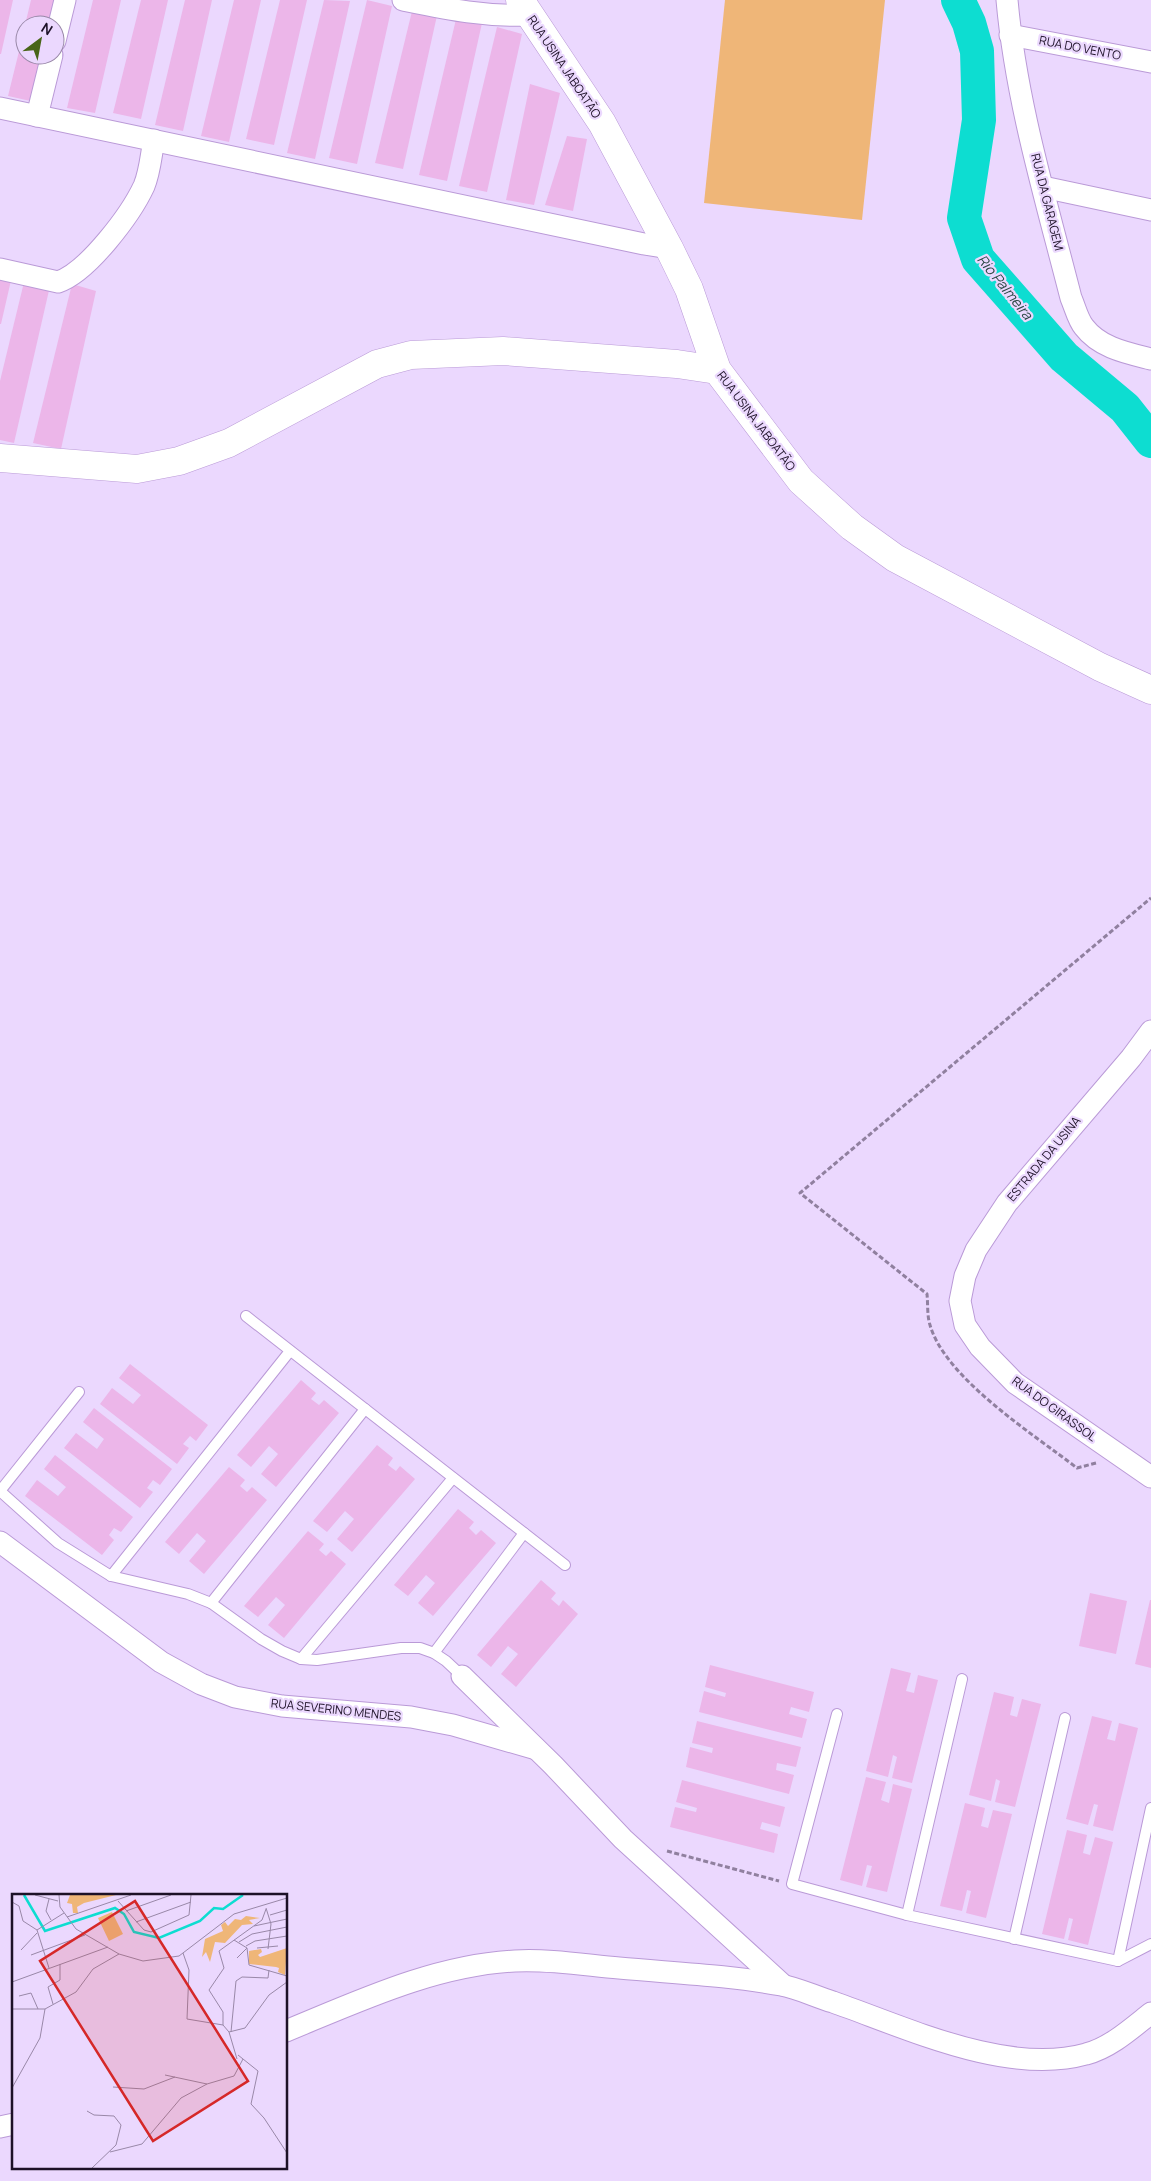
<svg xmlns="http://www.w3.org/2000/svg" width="1151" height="2181" font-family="Manrope,sans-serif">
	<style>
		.green { fill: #efb678 }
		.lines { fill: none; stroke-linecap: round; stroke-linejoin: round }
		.river { stroke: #0dddd1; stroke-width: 34 }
		.building { fill: #ecb6e9 }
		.lane-casing { stroke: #ba9ad7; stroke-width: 12 }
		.street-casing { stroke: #ba9ad7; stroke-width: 23 }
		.secondary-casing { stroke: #ba9ad7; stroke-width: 29 }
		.path { stroke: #90809f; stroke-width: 3; stroke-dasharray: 5 2.5; stroke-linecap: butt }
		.lane { stroke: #fff; stroke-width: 10 }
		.street { stroke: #fff; stroke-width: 21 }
		.secondary { stroke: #fff; stroke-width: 28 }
		.labels { text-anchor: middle; stroke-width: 4.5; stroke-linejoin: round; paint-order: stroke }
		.street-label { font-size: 12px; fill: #1d1127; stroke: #ebd8fe }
		.water-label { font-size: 14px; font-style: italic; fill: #2c4845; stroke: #ebd8fe }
		.inset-river { fill: none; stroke: #0dddd1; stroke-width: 2.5 }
		.inset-road { fill: none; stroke: #9988a8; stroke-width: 1 }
		.view { fill: #d62828; fill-opacity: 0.15; stroke: #d62828; stroke-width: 2.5 }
		.inset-edge { fill: none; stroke: #1d1127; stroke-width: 2.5 }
	</style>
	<rect width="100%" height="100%" fill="#ebd8fe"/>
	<polygon class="green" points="725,0 885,0 862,220 704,203"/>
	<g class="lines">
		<polyline class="river" points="958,0 969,23 977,51 979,120 964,218 978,259 1064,357 1125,408 1151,441"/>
	</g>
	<g class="building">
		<polygon points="0,0 13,0 1,54 0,54"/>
		<polygon points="31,0 58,0 53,25 25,25"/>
		<polygon points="93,0 121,0 95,113 67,108"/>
		<polygon points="141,0 168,0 141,119 113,113"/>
		<polygon points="185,0 212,0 183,131 155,125"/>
		<polygon points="234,0 261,0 229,142 201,136"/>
		<polygon points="280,0 307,0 274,145 246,139"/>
		<polygon points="324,0 350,1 315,159 287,153"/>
		<polygon points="367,0 392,6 357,164 329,158"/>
		<polygon points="414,3 438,11 403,169 375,163"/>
		<polygon points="457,15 482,23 447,181 419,175"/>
		<polygon points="25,27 25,55 46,55 35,102 8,96"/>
		<polygon points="497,27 522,34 487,192 459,186"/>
		<polygon points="530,84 560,93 534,205 506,200"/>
		<polygon points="567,136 587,139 573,211 545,205"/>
		<polygon points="0,272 12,276 1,324 0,324"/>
		<polygon points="25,278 50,286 14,443 0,440 0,381"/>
		<polygon points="72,284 96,291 61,449 33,443"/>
		<polygon points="130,1364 208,1425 196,1441 190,1436 183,1444 189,1448 177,1464 100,1404 112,1388 133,1404 141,1395 119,1378"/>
		<polygon points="301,1380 316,1393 311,1399 319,1405 324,1400 339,1413 276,1487 261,1474 278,1454 269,1446 251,1467 237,1455"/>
		<polygon points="94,1408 172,1469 160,1485 153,1480 147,1488 153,1492 140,1508 64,1448 76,1433 97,1449 104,1439 83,1422"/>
		<polygon points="377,1445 393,1458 388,1465 396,1471 400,1466 415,1479 352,1552 337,1539 354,1519 345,1511 327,1532 313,1521"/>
		<polygon points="55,1455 133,1517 121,1532 114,1528 109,1535 114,1540 102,1555 25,1496 37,1480 58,1496 66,1487 44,1469"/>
		<polygon points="229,1467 245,1480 240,1486 247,1492 252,1487 267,1500 204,1574 189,1561 206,1541 197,1533 179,1554 165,1542"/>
		<polygon points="458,1509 474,1522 469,1528 476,1535 481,1530 496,1543 433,1616 418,1603 435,1583 426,1575 408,1596 394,1585"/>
		<polygon points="308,1531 324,1544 319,1550 326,1556 331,1551 346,1564 284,1638 268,1625 285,1605 276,1597 258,1617 244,1606"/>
		<polygon points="541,1580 556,1593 551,1599 559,1606 563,1600 578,1614 516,1687 501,1674 518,1654 508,1646 491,1667 477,1655"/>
		<polygon points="1090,1593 1127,1601 1116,1654 1079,1646"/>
		<polygon points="1150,1600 1151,1600 1151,1668 1135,1664"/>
		<polygon points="710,1665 814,1692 809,1712 791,1707 789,1714 807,1719 802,1738 699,1712 704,1691 725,1697 726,1693 705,1687"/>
		<polygon points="891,1668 911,1673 906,1691 914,1693 918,1675 938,1680 912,1783 892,1778 897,1757 893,1755 888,1777 866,1771"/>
		<polygon points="994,1692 1014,1697 1010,1715 1017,1717 1022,1699 1041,1704 1015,1807 995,1802 1000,1781 996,1779 991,1801 969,1795"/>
		<polygon points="1092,1716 1112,1721 1107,1739 1115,1741 1119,1723 1138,1728 1113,1831 1093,1826 1098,1805 1094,1804 1088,1825 1066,1819"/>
		<polygon points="697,1721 801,1747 796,1767 777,1763 776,1770 794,1775 789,1794 686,1767 690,1747 712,1753 713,1748 692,1743"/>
		<polygon points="866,1777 886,1782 881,1800 889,1803 893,1784 912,1789 887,1892 866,1887 872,1866 867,1865 862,1886 840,1880"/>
		<polygon points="682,1780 785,1807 780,1827 762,1822 760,1829 778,1834 774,1853 670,1827 675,1807 696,1812 697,1808 676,1802"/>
		<polygon points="965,1803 985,1808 981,1826 988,1828 993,1810 1012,1814 986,1918 966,1913 971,1891 967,1890 962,1911 940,1906"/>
		<polygon points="1067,1830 1087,1835 1083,1853 1090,1855 1095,1837 1113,1842 1088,1945 1068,1940 1073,1919 1069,1918 1064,1939 1042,1934"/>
	</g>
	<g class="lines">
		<g class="lane-casing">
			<g id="lane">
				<polyline points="246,1316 565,1565"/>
				<polyline points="0,1491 58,1543 111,1576 188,1594 211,1603 261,1639 282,1651 301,1659 317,1660 401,1648 420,1648 434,1653 446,1661 462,1676"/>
				<polyline points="0,1491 79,1392"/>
				<polyline points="111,1576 290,1351"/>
				<polyline points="211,1603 365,1409"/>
				<polyline points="434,1653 524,1533"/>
				<polyline points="301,1659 453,1478"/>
				<polyline points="837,1714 792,1884 907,1915 1118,1961 1151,1944"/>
				<polyline points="907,1915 962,1679"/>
				<polyline points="1014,1939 1065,1718"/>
				<polyline points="1118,1961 1151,1808"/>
			</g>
		</g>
		<g class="street-casing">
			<g id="street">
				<path d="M 403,0 C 447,9 484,17 529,15"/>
				<path d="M 1007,0 C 1016,101 1046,200 1071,298 C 1075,307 1078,320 1084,327 C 1100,348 1127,353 1151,359"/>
				<polyline points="1010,35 1151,62"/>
				<polyline points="55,41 65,0"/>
				<polyline points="0,108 644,244 669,248"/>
				<polyline points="37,116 52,55"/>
				<polyline points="1043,187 1151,210"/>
				<path d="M 0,269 L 58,282 C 88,272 131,214 144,186 C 150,172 151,155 154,140"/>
				<polyline points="1151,1031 1131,1058 1007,1203 976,1250 965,1276 960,1301 965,1325 980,1347 1015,1383 1151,1477"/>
				<polyline points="0,1542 161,1662 201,1684 235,1697 282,1706 411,1717 453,1725 536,1749"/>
				<polyline points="462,1676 553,1765 623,1839 783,1985"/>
				<path d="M 286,2031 C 359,2001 435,1965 515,1961 C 549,1959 585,1965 619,1968 C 673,1973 728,1975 781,1985 C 798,1988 816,1997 833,2002 C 907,2028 1008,2076 1086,2054 C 1110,2048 1132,2028 1151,2013"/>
				<polyline points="0,2127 14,2124"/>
			</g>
		</g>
		<g class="secondary-casing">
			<g id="secondary">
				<polyline points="520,0 602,123 669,248 689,289 717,370 801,481 852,527 895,558 1100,667 1151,690"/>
				<polyline points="0,458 137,469 179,461 229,443 377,364 411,355 503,351 677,364 717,370"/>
			</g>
		</g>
		<g class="path">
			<path d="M 1096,1463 L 1077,1468 C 1033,1434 945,1378 930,1325 C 927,1316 928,1304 927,1294 L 800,1193 L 1151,898"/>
			<polyline points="667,1851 779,1881"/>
		</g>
		<use href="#lane" class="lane"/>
		<use href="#street" class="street"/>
		<use href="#secondary" class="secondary"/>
	</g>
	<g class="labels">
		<g class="street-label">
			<text transform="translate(1080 48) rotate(11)" y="4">RUA DO VENTO</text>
			<text transform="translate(564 67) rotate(56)" y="4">RUA USINA JABOATÃO</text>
			<text transform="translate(1047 202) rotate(76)" y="4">RUA DA GARAGEM</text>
			<text transform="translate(756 421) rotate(53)" y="4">RUA USINA JABOATÃO</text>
			<text transform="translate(1044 1159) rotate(-50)" y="4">ESTRADA DA USINA</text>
			<text transform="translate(1054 1409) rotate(36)" y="4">RUA DO GIRASSOL</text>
			<text transform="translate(336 1710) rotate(6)" y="4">RUA SEVERINO MENDES</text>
		</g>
		<g class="water-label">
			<text transform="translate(1005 287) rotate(51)" y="5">Rio Palmeira</text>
		</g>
	</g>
	<g transform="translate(12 1894)">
		<rect width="275" height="275" fill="#ebd8fe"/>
		<path d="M 58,1 L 104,1 L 72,9 L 65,13 L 66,19 L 61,19 L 60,10 L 55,9 ZM 100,18 L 111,40 L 97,47 L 86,24 ZM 234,22 L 248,24 L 237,26 L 241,30 L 230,31 L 213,49 L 203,48 L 198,68 L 194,58 L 190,63 L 193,45 L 211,37 L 209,31 L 213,28 L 216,32 L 223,25 L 229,26 ZM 275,54 L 273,81 L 266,78 L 267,74 L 264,73 L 237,70 L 237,57 L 249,55 L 250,58 L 246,61 L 248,63 Z" fill="#efb678"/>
		<path class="inset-river" d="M 12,1 L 33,37 L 103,14 L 112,20 L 122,38 L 147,44 L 188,27 L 202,14 L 211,15 L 231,1"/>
		<path class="inset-road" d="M 23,1 L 46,7M 47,1 L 48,13 L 64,35 L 107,60 L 131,67 L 167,62 L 222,20 L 275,4M 37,5 L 34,17 L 39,26M 106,7 L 132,36 L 139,38 L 177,21 L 179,1M 0,8 L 7,12 L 11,27 L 25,36M 254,14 L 259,30 L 256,55M 114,17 L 159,1M 258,21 L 275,16M 55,23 L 119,1M 124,28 L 179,8M 242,32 L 275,25M 222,46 L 235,54 L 225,64M 227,48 L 240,40 L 275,33M 234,52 L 243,47 L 275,42M 235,54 L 237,71 L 275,82M 245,54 L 266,52M 9,56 L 25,39M 171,59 L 177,76 L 175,125 L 211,131M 19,61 L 73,41M 37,74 L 25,36 L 52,19M 0,88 L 96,53M 7,102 L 19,99 L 26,115M 41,110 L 36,93 L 48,86 L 48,70M 0,115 L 33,115M 211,131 L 211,118 L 197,96 L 212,74 L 207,57 L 250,26 L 254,15M 211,131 L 217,138 L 225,165M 217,138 L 233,134 L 257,101 L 275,88M 219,138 L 224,87 L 230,83 L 256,84 L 257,76M 226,161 L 246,177 L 239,210 L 252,224 L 275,259M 153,181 L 195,190M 101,193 L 132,195 L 163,183M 0,194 L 28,144 L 33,115 L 64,98 L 81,75 L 107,60M 75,217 L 82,221 L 102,222 L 109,231 L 104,251 L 80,274M 98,258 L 130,250 L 169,204 L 195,190 L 222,182 L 231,165"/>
		<path class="view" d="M 123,7 L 236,187 L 141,247 L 28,67 Z"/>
		<rect width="275" height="275" class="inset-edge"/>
	</g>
	<g transform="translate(40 40) rotate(32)"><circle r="24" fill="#ebd8fe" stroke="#9988a8"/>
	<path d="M0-4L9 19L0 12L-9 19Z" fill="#496518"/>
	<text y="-8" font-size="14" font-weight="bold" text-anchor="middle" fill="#1d1127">N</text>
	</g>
</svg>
